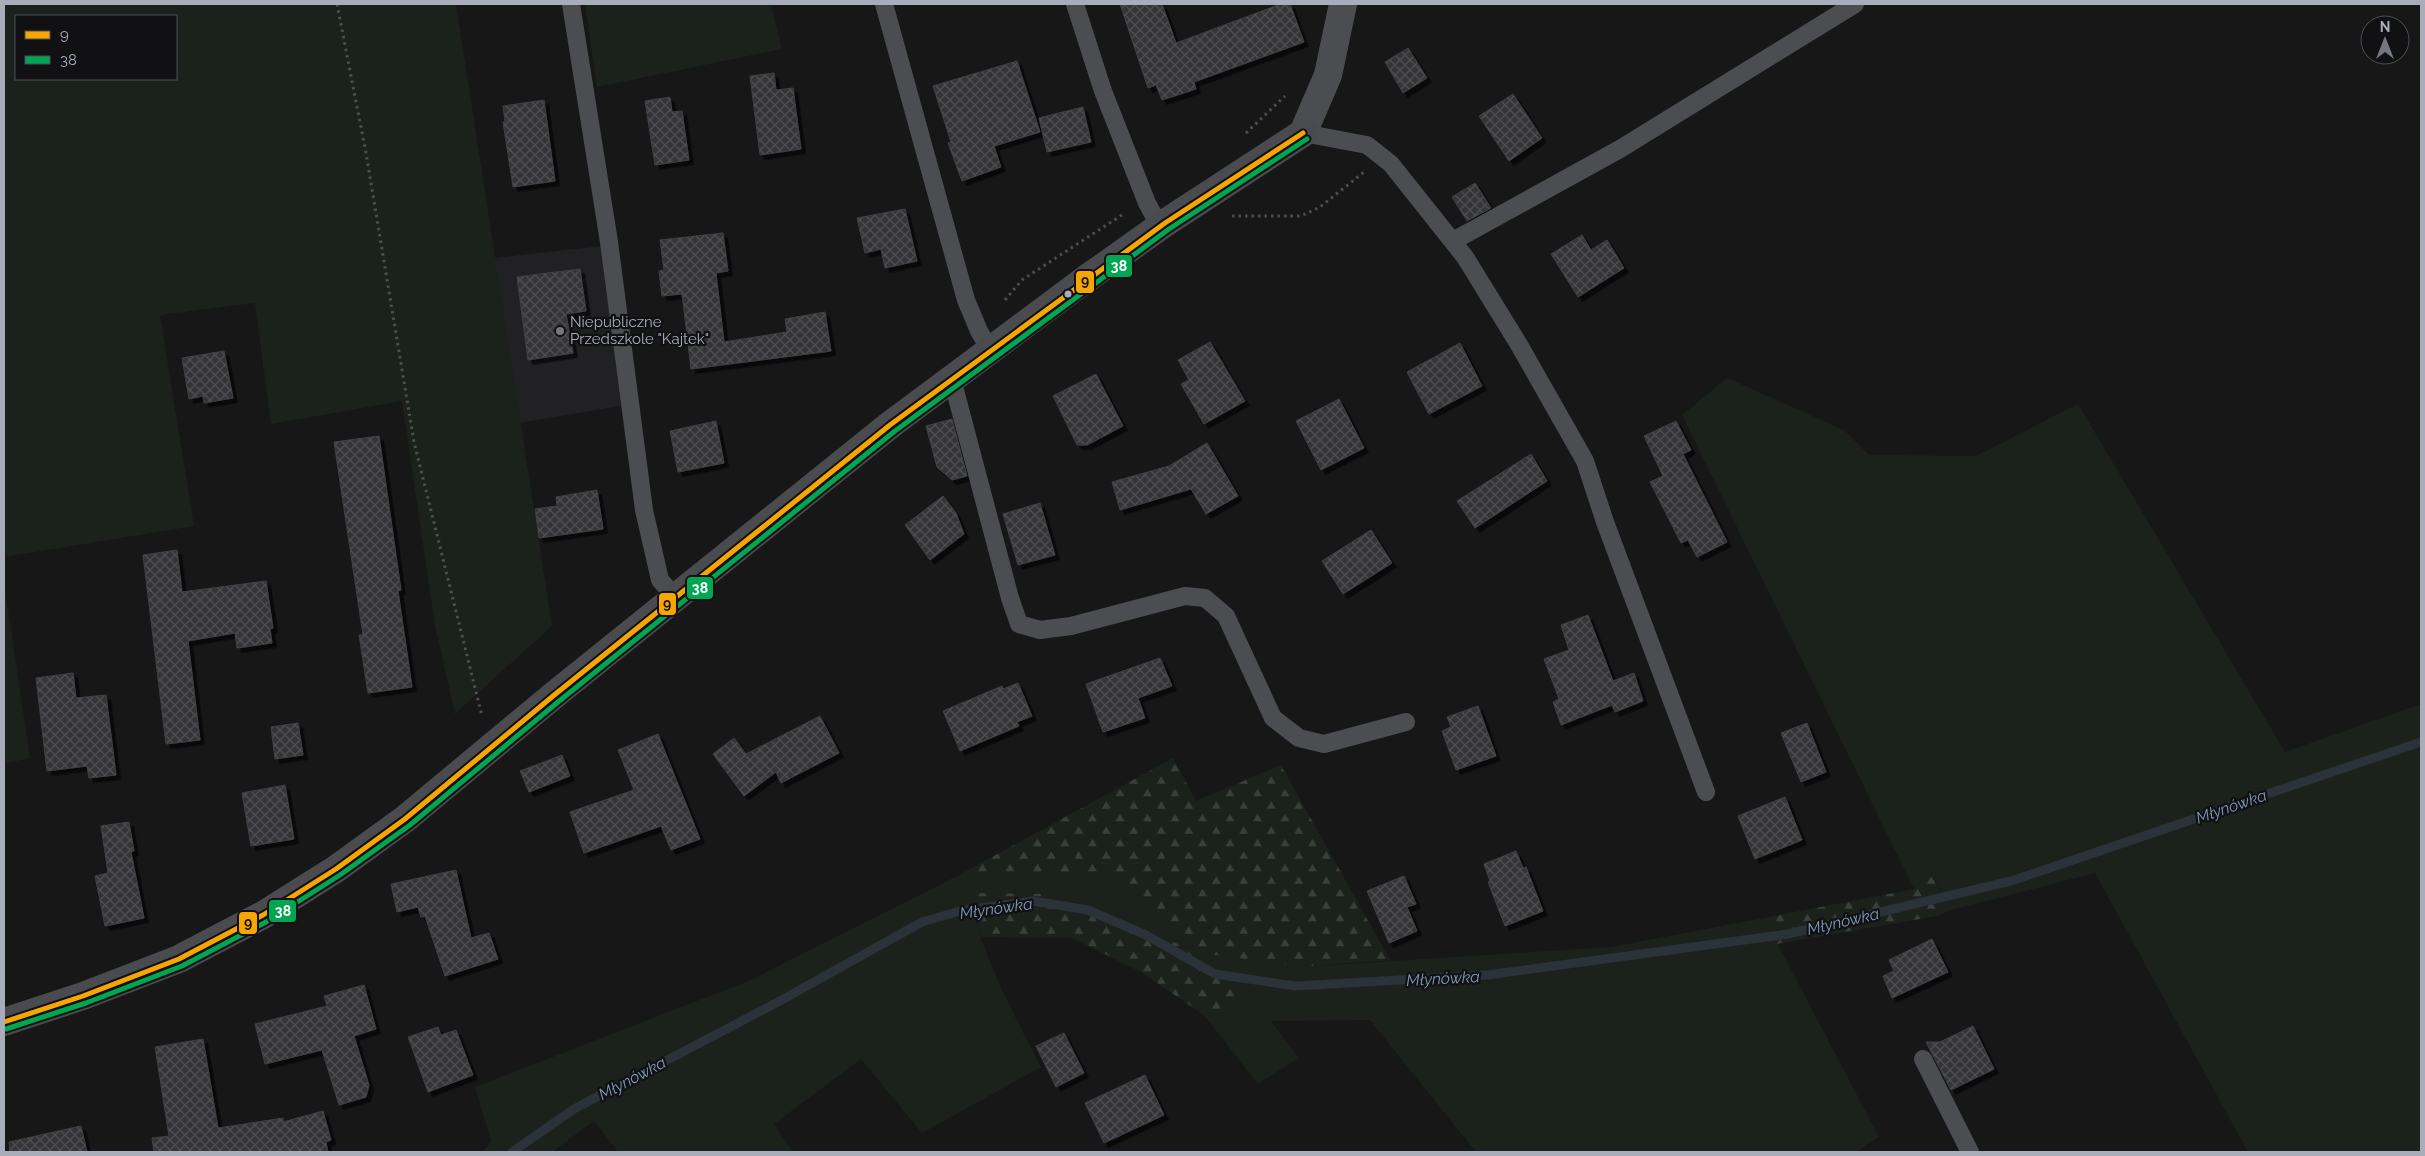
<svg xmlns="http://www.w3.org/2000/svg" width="2425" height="1156" font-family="Raleway,sans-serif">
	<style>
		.built { fill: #212124 }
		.grass { fill: #1b221c; fill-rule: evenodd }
		.forest { fill: url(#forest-firs) }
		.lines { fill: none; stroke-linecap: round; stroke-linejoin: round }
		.stream { stroke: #2a323a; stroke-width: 9 }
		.building { fill: url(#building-cross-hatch); stroke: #404144; filter: url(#shadow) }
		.path { stroke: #4d4e52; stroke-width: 3; stroke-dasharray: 2.5 4; stroke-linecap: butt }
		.lane { stroke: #4b4d51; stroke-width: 18 }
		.street { stroke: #4b4d51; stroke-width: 28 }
		.secondary { stroke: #4a4b4f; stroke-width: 28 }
		.bus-1-casing { stroke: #111114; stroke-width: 9 }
		.bus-2-casing { stroke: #111114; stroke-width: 9 }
		.bus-1 { stroke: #f7a600; stroke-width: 5 }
		.bus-2 { stroke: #00a651; stroke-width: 5 }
		.bus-dot { fill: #a8adb9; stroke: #111114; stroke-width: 2 }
		.poi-dot { fill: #757881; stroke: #111114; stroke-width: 2 }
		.labels { text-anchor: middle; stroke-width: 4.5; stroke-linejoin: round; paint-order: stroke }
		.poi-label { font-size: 15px; fill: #a8adb9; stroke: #111114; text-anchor: start }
		.water-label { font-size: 16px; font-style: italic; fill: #7d9ab6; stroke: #111114 }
		.line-badge { stroke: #111114; stroke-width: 2 }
		.badge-label { font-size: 14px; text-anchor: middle; font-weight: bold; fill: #fff }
		.pale-badge-label { font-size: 14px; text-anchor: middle; font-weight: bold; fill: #111 }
	</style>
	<defs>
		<pattern id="forest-firs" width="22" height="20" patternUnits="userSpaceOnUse" patternTransform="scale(1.25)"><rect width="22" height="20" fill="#1b221c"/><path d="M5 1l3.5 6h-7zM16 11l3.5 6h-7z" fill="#393f3b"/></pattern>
		<pattern id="building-cross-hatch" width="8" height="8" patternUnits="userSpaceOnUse" patternTransform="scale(1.25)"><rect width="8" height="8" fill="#353537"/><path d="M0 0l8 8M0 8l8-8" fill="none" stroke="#4f5052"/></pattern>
		<filter id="shadow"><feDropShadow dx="4.5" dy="4.5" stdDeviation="0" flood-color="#0009"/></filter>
	</defs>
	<rect width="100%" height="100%" fill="#171718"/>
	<polygon class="built" points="602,246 625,405 520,423 494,258"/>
	<g class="grass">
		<path d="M 4,4 L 456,4 L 552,626 L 455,714 L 435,625 L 402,401 L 271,424 L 255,303 L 160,315 L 194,526 L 4,557 ZM 176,16 L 176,79 L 16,79 L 16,16 Z"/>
		<polygon points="585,4 771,4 782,49 597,87"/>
		<polygon points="1727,378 1844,430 1869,455 1976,456 2078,404 2285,752 2421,704 2421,1152 2248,1152 2095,873 1951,910 1931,873 1914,889 1682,415"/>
		<polygon points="4,583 30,758 4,764"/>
		<path d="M 961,874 L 1116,876 L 1201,952 L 1299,967 L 1611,947 L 1764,918 L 1879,1137 L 1856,1152 L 1476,1152 L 1370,1020 L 1271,1021 L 1299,1058 L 1258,1084 L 1204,1015 L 1248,999 L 1201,953 L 1049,894 L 971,893 C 977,949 1015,1016 1041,1067 L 922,1133 L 861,1059 L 774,1124 L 793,1152 L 618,1152 L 594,1121 L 552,1152 L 483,1152 L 491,1141 L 475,1087 L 751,980 Z"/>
	</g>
	<g class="forest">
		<polygon points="1173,758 1196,801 1281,765 1390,960 1299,967 1202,953 1249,999 1204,1015 1141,972 1072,938 981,937 970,893 1049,894 1199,952 1116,876 961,874"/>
		<polygon points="1930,873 1951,910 1937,916 1777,944 1764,918 1914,889"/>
	</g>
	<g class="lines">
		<polyline class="stream" points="512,1152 574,1109 778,1002 922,922 964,910 1033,901 1088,910 1146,935 1215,974 1295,986 1487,975 1788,934 2011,881 2421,742"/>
	</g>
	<g class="building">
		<polygon points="1120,4 1162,4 1176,43 1281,4 1290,4 1304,42 1194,82 1196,89 1162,100 1156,85 1148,88"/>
		<polygon points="1408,48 1427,78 1403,93 1385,62"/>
		<polygon points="1017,61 1040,132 994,146 1001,167 962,181 948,143 951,142 933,86"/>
		<polygon points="774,73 776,90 793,88 801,149 760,155 750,76"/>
		<polygon points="1513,94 1542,138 1509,161 1479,116"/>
		<polygon points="670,97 672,112 682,111 689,160 655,165 645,101"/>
		<polygon points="544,100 555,181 513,187 503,122 505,122 503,106"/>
		<polygon points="1083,107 1091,142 1047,152 1039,118"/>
		<polygon points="1475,183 1491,208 1467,221 1452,197"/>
		<polygon points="905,209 917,261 885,268 881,249 865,253 857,218"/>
		<polygon points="723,233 728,271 716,273 724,342 787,332 785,319 825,312 831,351 691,369 682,294 662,296 659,271 664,270 660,240"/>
		<polygon points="1582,235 1591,250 1607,240 1624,268 1578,297 1551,254"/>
		<polygon points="580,269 586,311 566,314 573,353 528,360 517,277"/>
		<polygon points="1210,342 1245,401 1204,424 1181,384 1189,380 1178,360"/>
		<polygon points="1460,343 1482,386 1429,414 1407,372"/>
		<polygon points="224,351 233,398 204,403 203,396 189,399 182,358"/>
		<polygon points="1096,374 1123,426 1087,445 1077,445 1053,396"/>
		<polygon points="1339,399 1364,448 1321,470 1296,421"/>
		<polygon points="952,419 967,476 952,480 937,467 926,426"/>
		<polygon points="716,421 724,463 678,472 670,431"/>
		<polygon points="1676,421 1691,450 1683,454 1727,542 1697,557 1688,540 1681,543 1650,482 1663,476 1644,436"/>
		<polygon points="379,436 401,590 398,591 412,687 368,693 359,635 363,635 334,442"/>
		<polygon points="1207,443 1238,496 1206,514 1191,489 1120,510 1112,482 1169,466"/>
		<polygon points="1531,454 1547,481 1475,528 1457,501"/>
		<polygon points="597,490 603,529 539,538 535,509 557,506 556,497"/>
		<polygon points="943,496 956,513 964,534 930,560 905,525"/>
		<polygon points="1040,503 1055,555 1018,565 1003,514"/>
		<polygon points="1371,530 1392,563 1343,594 1322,561"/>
		<polygon points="177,550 182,592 266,581 273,628 270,629 272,643 237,648 235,633 188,641 200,740 166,744 143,555"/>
		<polygon points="1588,615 1613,681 1634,673 1643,701 1615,712 1612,705 1561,725 1553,702 1559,699 1544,659 1569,650 1561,625"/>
		<polygon points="1160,658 1172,686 1138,698 1145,718 1103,732 1086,684"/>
		<polygon points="73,673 76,698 106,695 116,775 89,778 87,766 47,771 36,678"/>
		<polygon points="1018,683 1032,716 1017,722 1019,726 960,751 943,711 1002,686 1003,689"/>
		<polygon points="1478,706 1496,756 1456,770 1442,731 1451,727 1447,717"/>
		<polygon points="820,716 839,753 781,783 776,772 744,796 713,754 734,738 746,754"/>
		<polygon points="298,723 303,755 275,759 271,727"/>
		<polygon points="1807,723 1826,772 1801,782 1781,733"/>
		<polygon points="658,734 700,839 671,850 661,826 584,853 570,812 634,790 618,750"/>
		<polygon points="562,755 570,776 529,792 520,771"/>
		<polygon points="285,785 294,839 251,846 242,793"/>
		<polygon points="1785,797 1802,840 1755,859 1738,816"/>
		<polygon points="129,822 134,851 131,852 144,918 105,926 95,876 108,873 101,826"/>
		<polygon points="1516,851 1523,868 1526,867 1543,911 1505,926 1488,882 1490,881 1484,864"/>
		<polygon points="456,870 471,938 489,933 498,959 445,976 425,916 421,917 418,907 397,912 391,884"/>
		<polygon points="1404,876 1416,904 1407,907 1417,931 1389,943 1367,891"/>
		<polygon points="1932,939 1948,972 1892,998 1883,976 1894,971 1889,960"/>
		<polygon points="364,985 376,1029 354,1036 369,1085 366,1097 339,1105 322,1050 265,1064 255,1024 327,1006 324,996"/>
		<polygon points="1973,1026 1994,1069 1951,1090 1926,1042 1940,1042"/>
		<polygon points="438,1027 441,1035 456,1030 473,1075 428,1092 408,1037"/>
		<polygon points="1064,1033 1084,1073 1056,1087 1036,1046"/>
		<polygon points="203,1039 218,1128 283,1118 283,1122 323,1111 331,1140 326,1142 328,1152 154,1152 152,1138 169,1136 155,1047"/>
		<polygon points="1145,1075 1164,1115 1104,1143 1085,1103"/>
		<polygon points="81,1126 87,1152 10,1152 9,1142"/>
	</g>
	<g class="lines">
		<g class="path">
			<polyline points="337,4 366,153 414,442 482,716"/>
			<polyline points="1246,133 1285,96"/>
			<polyline points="1232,216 1301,216 1320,207 1364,172"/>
			<polyline points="1005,300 1022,280 1125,213"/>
		</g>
		<g class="lane">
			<polyline points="571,4 609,242 644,510 660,580 676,598"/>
			<polyline points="884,4 966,300 979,331 990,350"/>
			<polyline points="1075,4 1103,91 1147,203 1160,227"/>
			<polyline points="1303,133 1367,145 1391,164 1465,257 1518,343 1585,461 1605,522 1706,792"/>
			<polyline points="1453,241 1620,149 1855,4"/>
			<polyline points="952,379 1010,598 1019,624 1040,630 1071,626 1185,596 1205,598 1226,616 1273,718 1299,738 1324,744 1406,722"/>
			<polyline points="1923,1059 1970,1152"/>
		</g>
		<polyline class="street" points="1303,133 1328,75 1343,4"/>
		<polyline class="secondary" points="4,1022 83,996 179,959 263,915 336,869 405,819 553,696 890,425 1086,279 1165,223 1303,133"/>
		<g class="bus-1-casing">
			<polyline id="bus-1" points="4,1022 83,996 179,959 263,915 336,869 405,819 553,696 890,425 1165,223 1303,133"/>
		</g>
		<g class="bus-2-casing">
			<polyline id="bus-2" points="6,1029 86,1003 182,966 266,922 340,875 410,825 558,702 895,431 1169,229 1307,139"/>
		</g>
		<use href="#bus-1" class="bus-1"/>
		<use href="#bus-2" class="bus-2"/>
	</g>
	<circle class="bus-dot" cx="1068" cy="294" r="4.5"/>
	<circle class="poi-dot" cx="560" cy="331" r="5"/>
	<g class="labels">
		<g class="poi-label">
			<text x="570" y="327">Niepubliczne<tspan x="570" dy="17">Przedszkole "Kajtek"</tspan></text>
		</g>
		<g class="water-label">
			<text transform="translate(2231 806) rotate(-19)" y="6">Młynówka</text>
			<text transform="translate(996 908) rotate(-8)" y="6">Młynówka</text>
			<text transform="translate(1843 921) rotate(-13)" y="6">Młynówka</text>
			<text transform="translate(1443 978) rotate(-3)" y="6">Młynówka</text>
			<text transform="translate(632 1078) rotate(-28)" y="6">Młynówka</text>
		</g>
	</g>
	<g class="line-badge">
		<rect x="1105" y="254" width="28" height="24" rx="5" fill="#00a651"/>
		<rect x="1075" y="270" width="20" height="24" rx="5" fill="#f7a600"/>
		<rect x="686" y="576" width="28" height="24" rx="5" fill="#00a651"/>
		<rect x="658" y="592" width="19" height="24" rx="5" fill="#f7a600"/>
		<rect x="268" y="899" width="29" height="24" rx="5" fill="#00a651"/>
		<rect x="238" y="911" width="20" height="24" rx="5" fill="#f7a600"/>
	</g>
	<g class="badge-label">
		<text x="1119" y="271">38</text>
		<text x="700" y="593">38</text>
		<text x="283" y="916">38</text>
	</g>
	<g class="pale-badge-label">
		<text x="1085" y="286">9</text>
		<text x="667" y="609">9</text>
		<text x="248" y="928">9</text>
	</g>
	<rect width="2425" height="1156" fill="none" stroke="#a8adb9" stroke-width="10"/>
	<rect x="15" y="15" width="162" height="65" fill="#111114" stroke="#4d4f56"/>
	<rect x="25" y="31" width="25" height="8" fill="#f7a600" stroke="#4d4f56"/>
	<text x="60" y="40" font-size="15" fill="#a8adb9">9</text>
	<rect x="25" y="56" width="25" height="8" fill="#00a651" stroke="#4d4f56"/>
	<text x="60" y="65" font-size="15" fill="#a8adb9">38</text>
	<g transform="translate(2385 40)"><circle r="24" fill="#111114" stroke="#4d4f56"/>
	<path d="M0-4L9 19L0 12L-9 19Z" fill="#757881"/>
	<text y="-8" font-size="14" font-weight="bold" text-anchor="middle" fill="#a8adb9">N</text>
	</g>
</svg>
